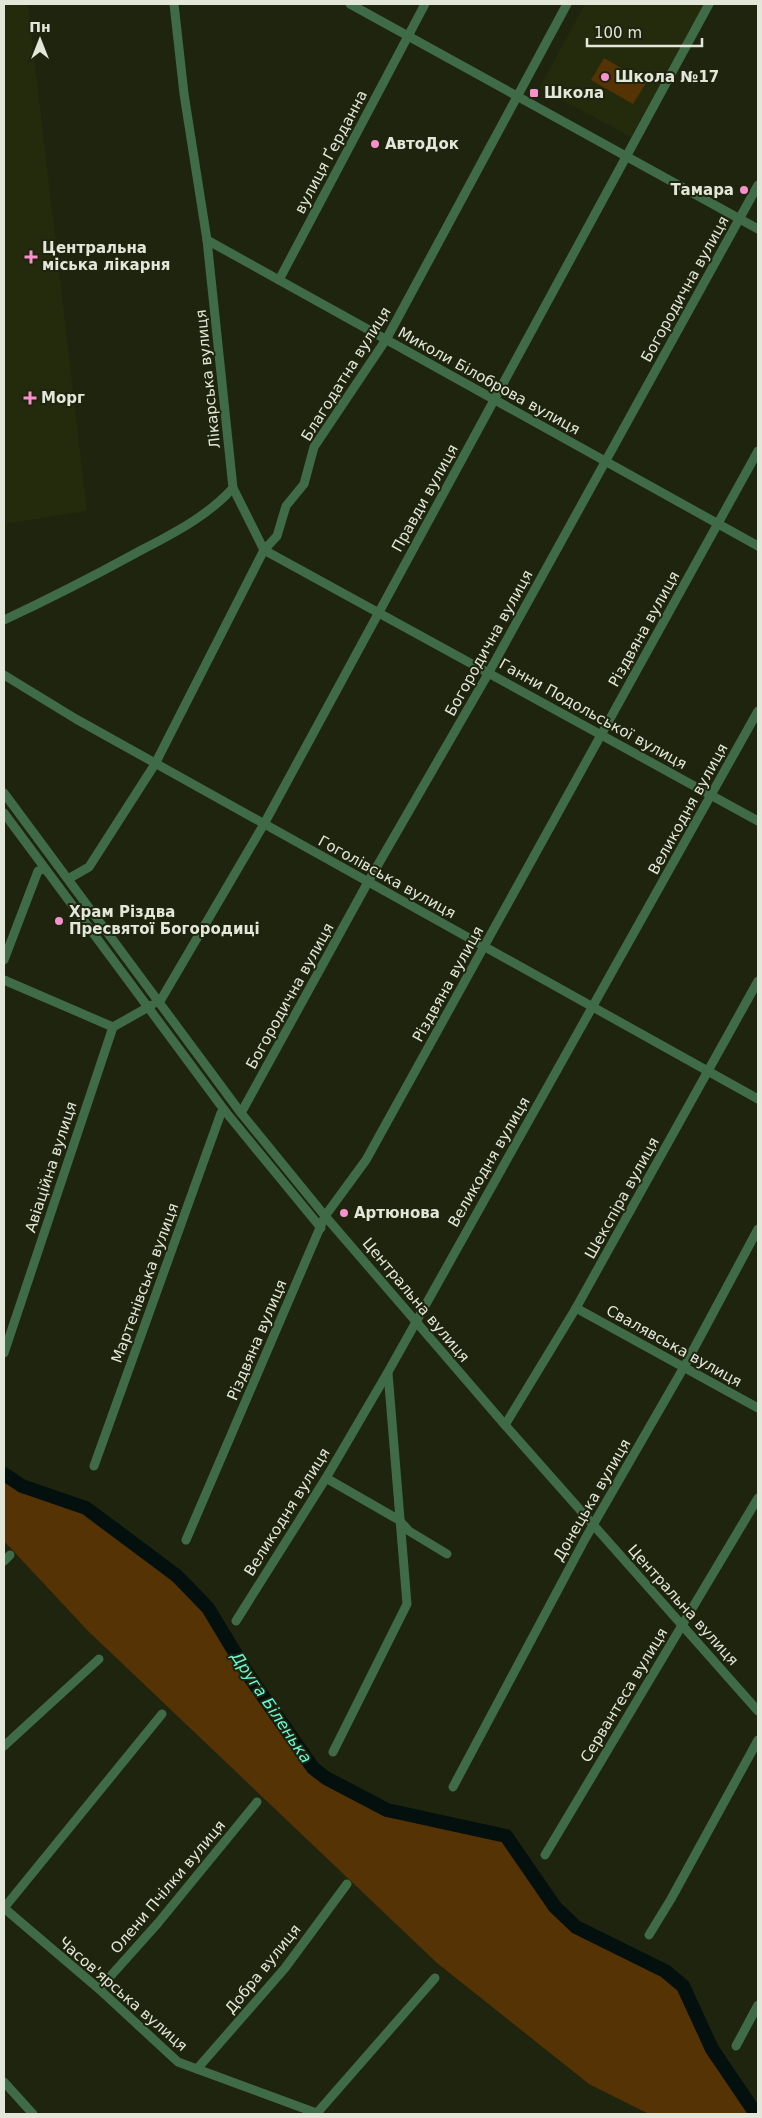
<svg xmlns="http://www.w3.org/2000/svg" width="762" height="2118" font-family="'DejaVu Sans',sans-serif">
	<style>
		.built { fill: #232b0c }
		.green { fill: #553305 }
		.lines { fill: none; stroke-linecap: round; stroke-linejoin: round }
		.river { stroke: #04100d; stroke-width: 14 }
		.minor { stroke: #406b47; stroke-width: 9 }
		.poi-dot { fill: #f890cc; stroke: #1e240d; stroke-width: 2 }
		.labels { text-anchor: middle; stroke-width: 4; stroke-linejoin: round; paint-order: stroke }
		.poi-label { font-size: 15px; font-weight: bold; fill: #e2e7d9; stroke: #1e240d; text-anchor: start }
		.street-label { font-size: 15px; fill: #e2e7d9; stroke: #1e240d }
		.water-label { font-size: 16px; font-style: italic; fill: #66fbda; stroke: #1e240d }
	</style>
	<rect width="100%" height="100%" fill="#1e240d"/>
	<g class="built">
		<polygon points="4,4 28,4 87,511 4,524"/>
		<polygon points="585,4 704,4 631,137 539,88"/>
	</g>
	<g class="green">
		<polygon points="604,58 646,83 633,104 591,80"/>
		<polygon points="4,1474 22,1486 86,1508 177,1576 208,1608 249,1676 313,1768 326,1778 387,1810 506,1836 555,1907 576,1927 665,1971 683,1986 712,2049 756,2114 649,2114 589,2084 437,1963 87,1630 4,1541"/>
	</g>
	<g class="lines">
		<polyline class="river" points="4,1474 22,1486 86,1508 177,1576 208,1608 249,1676 313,1768 326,1778 387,1810 506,1836 555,1907 576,1927 665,1971 683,1986 712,2049 756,2114"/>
		<g class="minor">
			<polyline points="174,4 184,94 207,240 233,488 264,550 758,821"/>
			<polyline points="350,4 758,229"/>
			<polyline points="207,240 758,546"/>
			<polyline points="279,280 425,4"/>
			<path d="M 4,620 C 49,599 92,577 136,553 C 170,535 207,517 233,488"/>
			<polyline points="4,675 76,719 758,1099"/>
			<polyline points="4,793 241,1113 325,1216 505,1425 758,1711"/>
			<polyline points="4,813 225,1111 321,1228"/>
			<polyline points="68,879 89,867 155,764 264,550 277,536 286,506 304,484 314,447 387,338 567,4"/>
			<polyline points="4,960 38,871 44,869"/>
			<polyline points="4,980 113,1027"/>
			<polyline points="159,1003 264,824 709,4"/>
			<polyline points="241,1113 368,882 488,674 758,185"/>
			<polyline points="576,1308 758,1408"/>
			<polyline points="4,1353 113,1027 152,1005"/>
			<polyline points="505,1425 576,1308 758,981"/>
			<polyline points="94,1466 221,1113 225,1111"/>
			<polyline points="326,1478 399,1520 409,1531 447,1554"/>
			<polyline points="186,1540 325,1216 366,1160 758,451"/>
			<polyline points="4,1561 10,1555"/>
			<polyline points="236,1621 326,1478 388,1372 758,711"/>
			<polyline points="4,1746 99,1659"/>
			<polyline points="333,1752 407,1604 388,1373"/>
			<polyline points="453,1787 585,1539 684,1367 758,1229"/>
			<polyline points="545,1855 758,1498"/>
			<polyline points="4,1908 99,1989 178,2062 319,2114"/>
			<polyline points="4,1908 162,1714"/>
			<polyline points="649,1935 671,1899 758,1740"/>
			<polyline points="99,1989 158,1923 257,1802"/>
			<polyline points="736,2046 758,2005"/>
			<polyline points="197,2069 285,1968 347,1884"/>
			<polyline points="4,2082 33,2114"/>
			<polyline points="317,2113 435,1978"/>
		</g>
	</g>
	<g class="poi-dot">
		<circle cx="605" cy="77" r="5"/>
		<rect x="529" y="88" width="10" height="10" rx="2.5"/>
		<circle cx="375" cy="144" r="5"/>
		<circle cx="744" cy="190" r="5"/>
		<path d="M28.5 249.5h5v5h5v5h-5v5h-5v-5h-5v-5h5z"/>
		<path d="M27.5 390.5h5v5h5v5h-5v5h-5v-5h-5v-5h5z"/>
		<circle cx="59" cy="921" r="5"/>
		<circle cx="344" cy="1213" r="5"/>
	</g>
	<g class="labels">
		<g class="poi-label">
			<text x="615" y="82">Школа №17</text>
			<text x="544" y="98">Школа</text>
			<text x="385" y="149">АвтоДок</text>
			<text x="734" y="195" text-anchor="end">Тамара</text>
			<text x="42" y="253">Центральна<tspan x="42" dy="17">міська лікарня</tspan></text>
			<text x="41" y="403">Морг</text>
			<text x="69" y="917">Храм Різдва<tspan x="69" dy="17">Пресвятої Богородиці</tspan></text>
			<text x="354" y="1218">Артюнова</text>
		</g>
		<g class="street-label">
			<text transform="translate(331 152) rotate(-62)" y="5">вулиця Ґерданна</text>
			<text transform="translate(685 289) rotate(-61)" y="5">Богородична вулиця</text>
			<text transform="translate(346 374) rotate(-58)" y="5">Благодатна вулиця</text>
			<text transform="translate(208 379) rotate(-96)" y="5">Лікарська вулиця</text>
			<text transform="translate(489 381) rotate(29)" y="5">Миколи Білоброва вулиця</text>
			<text transform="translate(425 498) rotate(-61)" y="5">Правди вулиця</text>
			<text transform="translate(644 629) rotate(-61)" y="5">Різдвяна вулиця</text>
			<text transform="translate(489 643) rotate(-61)" y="5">Богородична вулиця</text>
			<text transform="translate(593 714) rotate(29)" y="5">Ганни Подольської вулиця</text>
			<text transform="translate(688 809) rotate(-61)" y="5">Великодня вулиця</text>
			<text transform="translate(387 877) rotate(29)" y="5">Гоголівська вулиця</text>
			<text transform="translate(448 984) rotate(-61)" y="5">Різдвяна вулиця</text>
			<text transform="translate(290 996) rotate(-61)" y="5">Богородична вулиця</text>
			<text transform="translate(489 1162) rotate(-60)" y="5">Великодня вулиця</text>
			<text transform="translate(51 1167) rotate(-72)" y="5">Авіаційна вулиця</text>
			<text transform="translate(622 1198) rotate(-61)" y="5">Шекспіра вулиця</text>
			<text transform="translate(145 1283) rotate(-70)" y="5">Мартенівська вулиця</text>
			<text transform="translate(416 1300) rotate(50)" y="5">Центральна вулиця</text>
			<text transform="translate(257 1340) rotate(-67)" y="5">Різдвяна вулиця</text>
			<text transform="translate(674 1346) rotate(29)" y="5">Свалявська вулиця</text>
			<text transform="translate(592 1500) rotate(-60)" y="5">Донецька вулиця</text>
			<text transform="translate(287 1512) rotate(-58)" y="5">Великодня вулиця</text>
			<text transform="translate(683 1605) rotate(48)" y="5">Центральна вулиця</text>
			<text transform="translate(624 1695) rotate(-59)" y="5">Сервантеса вулиця</text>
			<text transform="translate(168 1887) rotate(-50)" y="5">Олени Пчілки вулиця</text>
			<text transform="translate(263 1969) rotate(-51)" y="5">Добра вулиця</text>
			<text transform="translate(123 1994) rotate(41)" y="5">Часов'ярська вулиця</text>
		</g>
		<g class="water-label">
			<text transform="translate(272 1707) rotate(56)" y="6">Друга Біленька</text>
		</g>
	</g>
	<rect width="762" height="2118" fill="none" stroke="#e2e7d9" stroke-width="10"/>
	<g transform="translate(40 40)" stroke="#1e240d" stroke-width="4" paint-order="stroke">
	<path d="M0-4L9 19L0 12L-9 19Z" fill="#e2e7d9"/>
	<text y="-8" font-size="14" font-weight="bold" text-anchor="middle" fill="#e2e7d9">Пн</text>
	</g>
	<path d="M587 38v8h115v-8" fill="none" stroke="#e2e7d9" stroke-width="2.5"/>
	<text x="594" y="38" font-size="15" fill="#e2e7d9" stroke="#1e240d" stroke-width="4" paint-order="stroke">100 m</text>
</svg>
